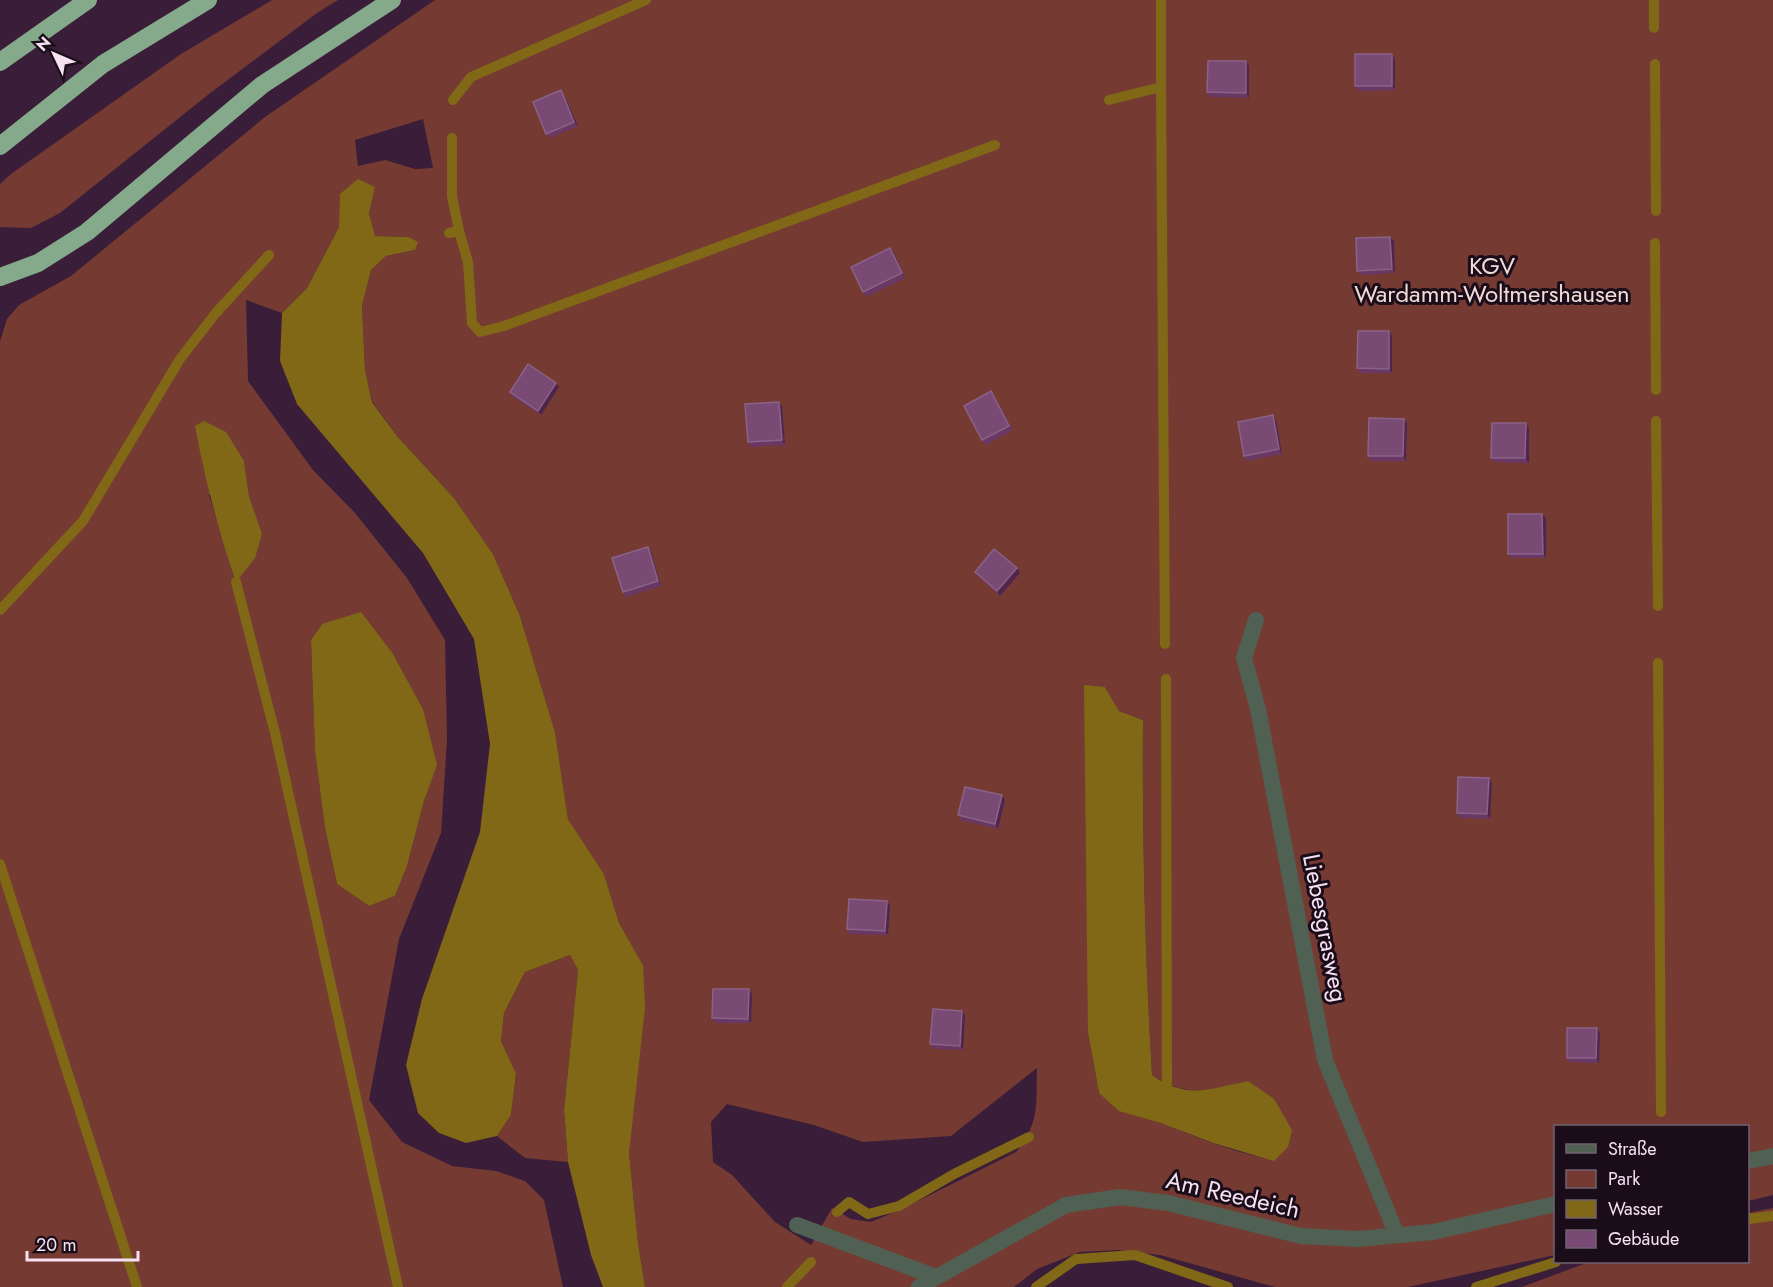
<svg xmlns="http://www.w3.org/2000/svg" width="1773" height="1287" font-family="Jost,sans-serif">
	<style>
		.green { fill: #753b32; fill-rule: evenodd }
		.water { fill: #816817 }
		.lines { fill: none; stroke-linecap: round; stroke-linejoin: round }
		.stream { stroke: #816817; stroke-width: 10 }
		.service { stroke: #506053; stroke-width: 16 }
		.minor { stroke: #506053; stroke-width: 16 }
		.motorway { stroke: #84aa8b; stroke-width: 18 }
		.wall { fill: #693865 }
		.shaded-wall { fill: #50254c }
		.building { fill: #784a74; stroke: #8b6288; stroke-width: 1.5 }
		.labels { text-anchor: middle; stroke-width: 6; stroke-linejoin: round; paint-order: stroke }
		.park-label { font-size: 24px; fill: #f1dbd7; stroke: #1a0d19 }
		.street-label { font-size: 24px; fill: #f5e1f2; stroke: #1a0d19 }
	</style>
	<rect width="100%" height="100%" fill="#3a1d38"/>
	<g class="green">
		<polygon points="272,0 338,0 317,13 209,94 60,213 31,228 0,227 0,184 11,174 181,54"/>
		<path d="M 435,0 L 1773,0 L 1773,1195 L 1748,1201 L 1748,1126 L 1556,1126 L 1555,1255 L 1408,1287 L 1275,1287 L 1160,1255 L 1118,1250 L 1080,1252 L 1037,1269 L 1014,1287 L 645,1287 L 638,1243 L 629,1153 L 643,965 L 619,923 L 604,874 L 568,819 L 555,732 L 520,616 L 493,554 L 454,498 L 397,436 L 372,401 L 365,370 L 362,306 L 371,270 L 386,256 L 415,250 L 408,237 L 375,236 L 369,215 L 375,187 L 358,180 L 341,211 L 339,227 L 307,288 L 282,313 L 246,300 L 248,381 L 313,470 L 355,513 L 407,578 L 445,640 L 447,740 L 441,833 L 399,939 L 369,1100 L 402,1142 L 452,1166 L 496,1171 L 525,1181 L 544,1200 L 563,1287 L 0,1287 L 0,341 L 7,319 L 19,305 L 71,276 L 265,117 ZM 423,119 L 433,168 L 415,169 L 385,160 L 358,166 L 355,140 ZM 244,461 L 249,496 L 262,535 L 236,581 L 209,495 ZM 322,624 L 393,654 L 423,709 L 436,765 L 424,801 L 407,866 L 395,896 L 369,906 L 337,884 L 325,828 L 315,752 L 311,640 ZM 1105,687 L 1119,711 L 1143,720 C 1142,839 1145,957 1152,1075 C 1190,1099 1207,1090 1248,1081 L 1274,1160 C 1212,1148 1155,1120 1099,1093 L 1088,1033 ZM 1037,1068 C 1036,1105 1040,1122 1016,1152 L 902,1209 L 871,1222 L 851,1219 L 832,1208 L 811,1245 L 775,1222 L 732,1175 L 713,1162 L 711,1122 L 727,1104 L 814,1125 L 863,1142 L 951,1136 Z"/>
		<polygon points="570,955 578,970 564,1110 568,1162 525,1158 497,1136 511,1115 516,1075 501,1041 504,1013 525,972"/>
		<polygon points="1773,1208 1773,1287 1522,1287 1589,1262 1748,1262 1748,1213"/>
	</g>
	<g class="water">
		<polygon points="358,179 375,187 369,214 375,236 408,237 418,242 415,250 386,256 371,270 362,306 365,370 372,402 397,436 454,498 493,554 520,616 555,732 568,819 604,874 619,923 643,965 645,1008 629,1153 638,1243 645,1287 603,1287 591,1255 568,1162 564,1110 578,970 570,955 525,972 504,1013 501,1041 516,1074 511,1115 497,1136 466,1143 439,1133 418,1113 406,1065 422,999 480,832 490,744 474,639 423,553 297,404 280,361 282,313 307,288 339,227 340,194"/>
		<path d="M 204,421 L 226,432 L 244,461 L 249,496 L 262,534 L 255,558 L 236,582 C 218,530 205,479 195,426 Z"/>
		<polygon points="361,612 393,654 423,709 437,765 424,801 407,866 395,896 369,906 337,884 325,828 315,752 311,640 322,624"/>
		<path d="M 1084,685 L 1105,687 L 1119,711 L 1143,720 C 1142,838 1145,957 1152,1075 C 1188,1100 1208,1089 1248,1081 L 1274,1099 L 1292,1130 L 1288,1147 L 1274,1161 L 1213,1143 L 1161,1123 L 1119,1111 L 1099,1093 L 1088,1033 Z"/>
	</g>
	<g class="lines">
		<g class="stream">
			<polyline points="1654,0 1654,28"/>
			<polyline points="1655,64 1656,211"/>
			<polyline points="1161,87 1165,644"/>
			<polyline points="453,100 471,77 646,0"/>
			<polyline points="1109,100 1161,87 1161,0"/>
			<polyline points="452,138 452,196 459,231"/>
			<polyline points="449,233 459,231 468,262 472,323 480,332 504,326 995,145"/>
			<polyline points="1655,243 1656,390"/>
			<polyline points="1656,421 1658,606"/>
			<polyline points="236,582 275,733 398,1287"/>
			<polyline points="0,610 83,521 180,359 215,314 269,255"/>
			<polyline points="1658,663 1661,1112"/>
			<polyline points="0,864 137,1287"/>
			<polyline points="1166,1097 1167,1098 1166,679"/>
			<polyline points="837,1212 849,1202 868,1214 899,1206 954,1174 1029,1137"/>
			<polyline points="1748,1219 1773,1216"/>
			<polyline points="787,1287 811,1262"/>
			<polyline points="1036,1287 1076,1259 1135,1255 1228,1287"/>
			<polyline points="1476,1287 1556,1262"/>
		</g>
		<g class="service">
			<polyline points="1256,620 1244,658 1258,709 1325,1060 1397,1235"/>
			<polyline points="797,1225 936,1277"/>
		</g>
		<g class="minor">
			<polyline points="1748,1161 1773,1156"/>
			<polyline points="919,1287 1066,1205 1120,1197 1168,1203 1301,1236 1358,1239 1433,1232 1556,1204"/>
		</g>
		<g class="motorway">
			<polyline points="0,62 88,0"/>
			<polyline points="0,146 103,64 208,0"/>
			<polyline points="0,277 38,263 87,232 262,85 392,0"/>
		</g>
	</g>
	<g class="wall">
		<polygon points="1392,54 1395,59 1395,90 1359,91 1355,86"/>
		<polygon points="1249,66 1249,98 1210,97 1207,92"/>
		<polygon points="561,90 564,95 578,126 550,138 546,134"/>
		<polygon points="1394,241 1395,273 1361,275 1357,271"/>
		<polygon points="894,253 905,278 866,297 863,292"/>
		<polygon points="1392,336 1392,373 1360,373 1357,368"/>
		<polygon points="556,383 559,387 541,415 513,397 510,392"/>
		<polygon points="994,396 1013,430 986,445 982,440"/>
		<polygon points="782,406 785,445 751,447 748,442"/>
		<polygon points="1276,420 1282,454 1247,461 1244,456"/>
		<polygon points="1407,423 1406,461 1371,461 1368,456"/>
		<polygon points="1526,423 1529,428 1529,463 1494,462 1491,458"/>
		<polygon points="1546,518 1546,558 1511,558 1508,554"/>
		<polygon points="648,547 651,552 661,586 626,597 623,592"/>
		<polygon points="975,572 1020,573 1000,596 978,576"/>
		<polygon points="1489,778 1492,783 1490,819 1460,818 1457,813"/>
		<polygon points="1002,795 1005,800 998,829 961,820 958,815"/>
		<polygon points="887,901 890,905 888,935 850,934 847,929"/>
		<polygon points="749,989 752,994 751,1023 715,1023 712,1018"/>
		<polygon points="965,1015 963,1050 934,1049 930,1044"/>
		<polygon points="1597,1028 1600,1033 1599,1063 1570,1062 1567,1058"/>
	</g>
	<g class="shaded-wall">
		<polygon points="1392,54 1395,59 1395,90 1392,86"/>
		<polygon points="1246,61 1249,66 1249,98 1246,93"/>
		<polygon points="561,90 564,95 578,126 574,122"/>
		<polygon points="1390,237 1394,241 1395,273 1392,269"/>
		<polygon points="890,248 894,253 905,278 902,273"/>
		<polygon points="1389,331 1392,336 1392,373 1389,369"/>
		<polygon points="556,383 559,387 541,415 538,411"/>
		<polygon points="779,402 782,406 785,445 782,440"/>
		<polygon points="1273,415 1276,420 1282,454 1279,449"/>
		<polygon points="1404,419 1407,423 1406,461 1403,456"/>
		<polygon points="1526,423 1529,428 1529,463 1525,458"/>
		<polygon points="1542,514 1546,518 1546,558 1543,554"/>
		<polygon points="648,547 651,552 661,586 658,581"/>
		<polygon points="1017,568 1020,573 1000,596 997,591"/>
		<polygon points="1489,778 1492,783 1490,819 1487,814"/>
		<polygon points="1002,795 1005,800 998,829 995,824"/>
		<polygon points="887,901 890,905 888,935 885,931"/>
		<polygon points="749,989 752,994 751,1023 748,1019"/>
		<polygon points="962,1011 965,1015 963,1050 960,1046"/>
		<polygon points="1597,1028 1600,1033 1599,1063 1596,1058"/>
	</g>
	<g class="building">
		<rect x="1355" y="54" width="37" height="32"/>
		<polygon points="1208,61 1246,61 1246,93 1207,92"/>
		<polygon points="561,90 574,122 546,134 533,102"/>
		<polygon points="1390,237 1392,269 1357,271 1356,238"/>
		<polygon points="890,248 902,273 863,292 851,267"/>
		<polygon points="1358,331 1389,331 1389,369 1357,368"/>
		<polygon points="528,364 556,383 538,411 510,392"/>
		<polygon points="991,391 1009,426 982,440 964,406"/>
		<polygon points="779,402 782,440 748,442 745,404"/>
		<polygon points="1273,415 1279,449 1244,456 1238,422"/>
		<polygon points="1369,418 1404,419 1403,456 1368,456"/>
		<polygon points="1492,423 1526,423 1525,458 1491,458"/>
		<polygon points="1508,514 1542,514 1543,554 1508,554"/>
		<polygon points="648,547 658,581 623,592 612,558"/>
		<polygon points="994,549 1017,568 997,591 975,572"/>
		<polygon points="1458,777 1489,778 1487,814 1457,813"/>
		<polygon points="965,787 1002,795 995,824 958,815"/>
		<polygon points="849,899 887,901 885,931 847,929"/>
		<polygon points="713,989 749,989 748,1019 712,1018"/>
		<polygon points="933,1009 962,1011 960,1046 930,1044"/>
		<polygon points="1567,1028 1597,1028 1596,1058 1567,1058"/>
	</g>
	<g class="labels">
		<g class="park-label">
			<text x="1492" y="274">KGV<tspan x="1492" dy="28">Wardamm-Woltmershausen</tspan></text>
		</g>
		<g class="street-label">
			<text transform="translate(1325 928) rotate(79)" y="8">Liebesgrasweg</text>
			<text transform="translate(1233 1195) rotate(13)" y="8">Am Reedeich</text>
		</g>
	</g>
	<rect x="1554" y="1125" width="195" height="138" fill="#1a0d19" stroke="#726270" stroke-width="1.5"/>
	<rect x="1566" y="1144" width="30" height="9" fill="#506053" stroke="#726270" stroke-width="1.5"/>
	<text x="1608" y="1155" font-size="18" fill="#f5e1f2">Straße</text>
	<rect x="1566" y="1170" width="30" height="18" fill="#753b32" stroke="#726270" stroke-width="1.5"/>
	<text x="1608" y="1185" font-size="18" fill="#f5e1f2">Park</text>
	<rect x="1566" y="1200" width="30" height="18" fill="#816817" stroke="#726270" stroke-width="1.5"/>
	<text x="1608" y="1215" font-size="18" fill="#f5e1f2">Wasser</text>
	<rect x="1566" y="1230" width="30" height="18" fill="#784a74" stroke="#726270" stroke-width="1.5"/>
	<text x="1608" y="1245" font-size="18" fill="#f5e1f2">Gebäude</text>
	<g transform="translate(54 54) rotate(314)" stroke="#1a0d19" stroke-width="4.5" paint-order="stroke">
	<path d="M0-4.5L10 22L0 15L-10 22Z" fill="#f5e1f2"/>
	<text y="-9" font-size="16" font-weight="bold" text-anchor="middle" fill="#f5e1f2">N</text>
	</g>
	<path d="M27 1251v9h111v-9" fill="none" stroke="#f5e1f2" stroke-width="3"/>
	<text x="36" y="1251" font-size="18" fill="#f5e1f2" stroke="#1a0d19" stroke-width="4.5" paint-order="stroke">20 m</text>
</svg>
